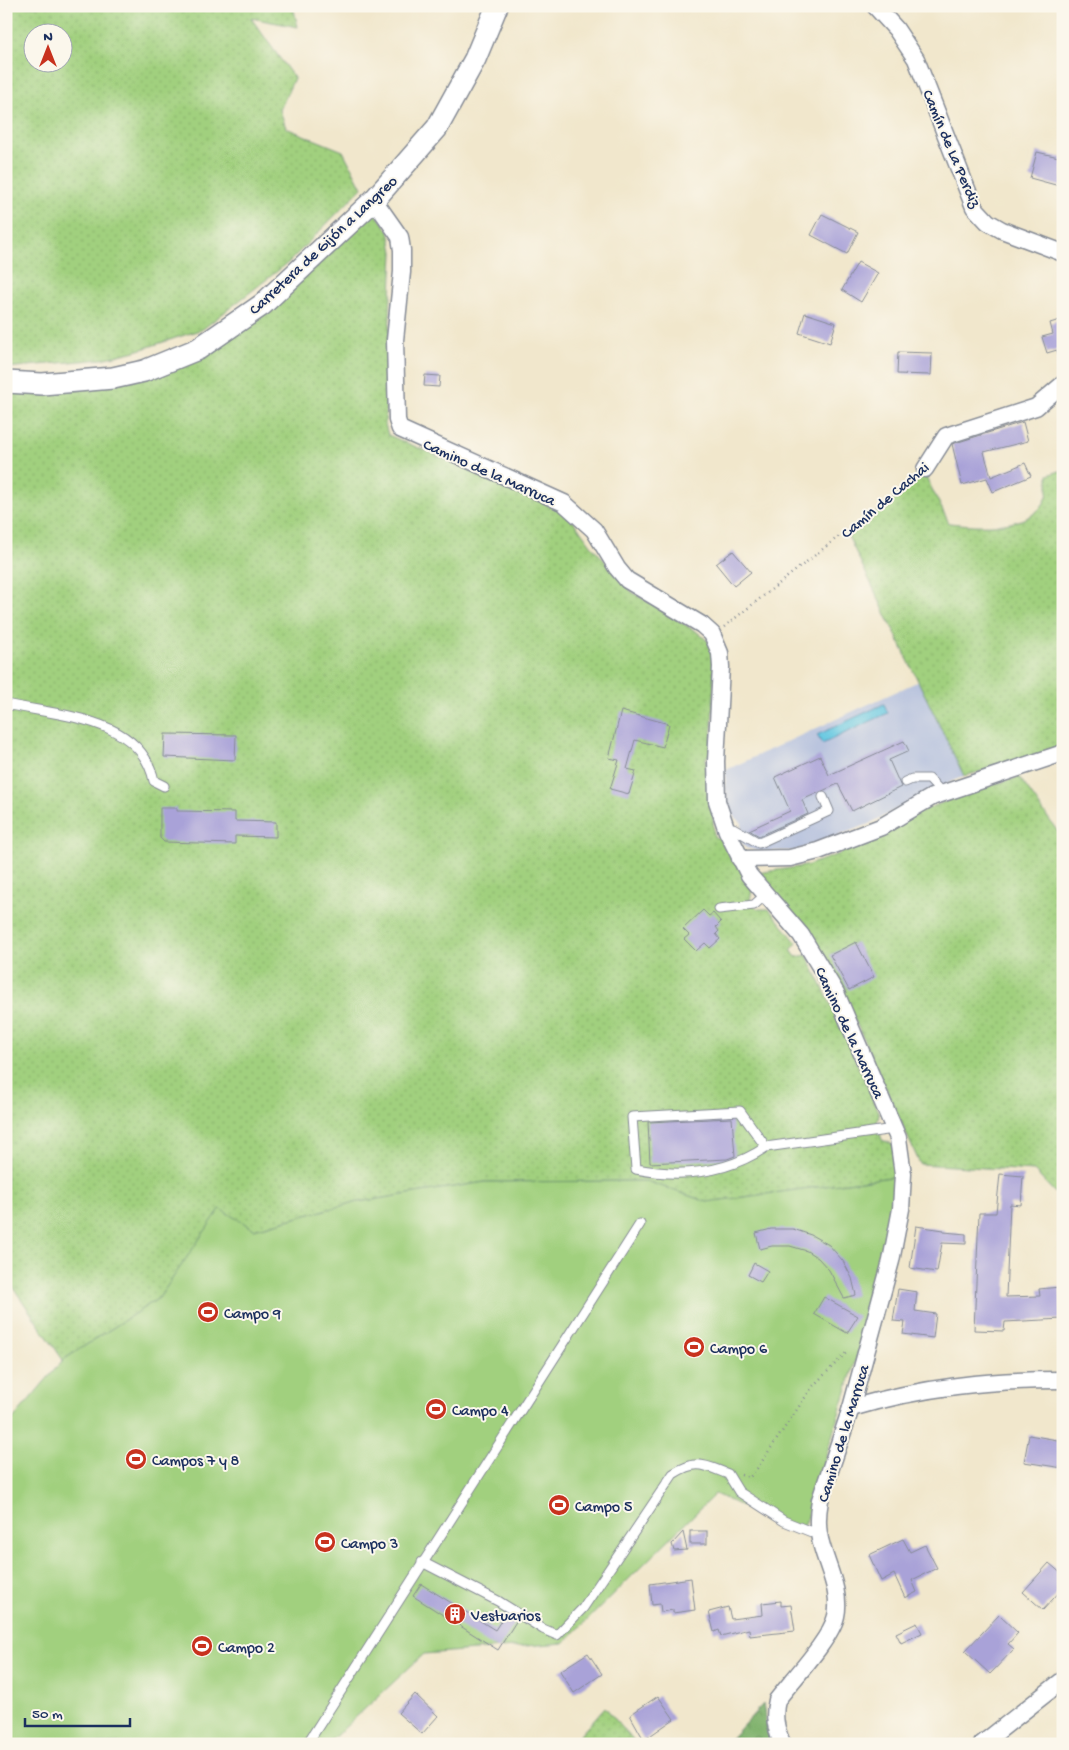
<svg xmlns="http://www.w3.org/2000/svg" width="1069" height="1750" font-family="'Gochi Hand',sans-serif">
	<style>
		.industrial { fill: #bac4de }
		.grass { fill: url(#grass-dots); stroke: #5e806e; fill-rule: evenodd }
		.forest { fill: url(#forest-crowns); stroke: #4e7066 }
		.pitch { fill: #a1d07e; stroke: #5e806e }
		.water { fill: #63c7e1; stroke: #3f7ba0 }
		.building { fill: #a9a2d8 }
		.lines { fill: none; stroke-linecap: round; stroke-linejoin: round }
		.service-casing { stroke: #868b95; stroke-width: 11 }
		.minor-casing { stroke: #868b95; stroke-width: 19 }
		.tertiary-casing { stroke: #868b95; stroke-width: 24 }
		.path { stroke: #868b95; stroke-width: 2.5; stroke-dasharray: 1 4; stroke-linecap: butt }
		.service { stroke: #fff; stroke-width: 9 }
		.minor { stroke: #fff; stroke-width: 16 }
		.tertiary { stroke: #fff; stroke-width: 21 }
		.labels { text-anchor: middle; stroke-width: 4; stroke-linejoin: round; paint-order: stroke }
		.street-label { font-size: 16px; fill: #1b2f5e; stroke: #fbf7ec }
		.poi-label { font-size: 16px; fill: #1b2f5e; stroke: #fbf7ec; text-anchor: start }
	</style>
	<defs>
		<pattern id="grass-dots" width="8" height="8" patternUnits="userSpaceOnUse" patternTransform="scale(1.25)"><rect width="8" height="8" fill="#a1d07e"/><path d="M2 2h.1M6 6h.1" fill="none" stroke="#8ab36f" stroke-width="1.8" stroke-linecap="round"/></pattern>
		<pattern id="forest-crowns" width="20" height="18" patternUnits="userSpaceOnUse" patternTransform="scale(1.25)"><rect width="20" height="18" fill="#80b26d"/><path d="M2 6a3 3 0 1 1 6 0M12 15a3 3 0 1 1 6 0" fill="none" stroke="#68915d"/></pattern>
	</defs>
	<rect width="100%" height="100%" fill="#fbf7ec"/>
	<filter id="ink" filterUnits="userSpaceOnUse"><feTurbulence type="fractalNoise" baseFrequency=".02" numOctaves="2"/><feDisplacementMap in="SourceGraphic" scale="10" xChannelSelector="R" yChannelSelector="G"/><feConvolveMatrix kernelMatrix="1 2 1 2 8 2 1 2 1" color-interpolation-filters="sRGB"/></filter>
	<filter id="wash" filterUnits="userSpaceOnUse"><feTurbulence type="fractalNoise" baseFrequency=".0096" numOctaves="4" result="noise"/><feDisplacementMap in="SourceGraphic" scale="20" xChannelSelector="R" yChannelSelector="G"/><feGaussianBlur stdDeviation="1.12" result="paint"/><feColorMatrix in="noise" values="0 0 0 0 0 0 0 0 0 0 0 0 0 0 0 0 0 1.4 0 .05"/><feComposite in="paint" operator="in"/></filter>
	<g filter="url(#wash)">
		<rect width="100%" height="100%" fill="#f1e7cc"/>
		<polygon class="industrial" points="919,681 964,776 930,791 867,825 795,851 760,851 746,848 739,839 742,823 729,812 725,787 726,770"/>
		<g class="grass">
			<path d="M 6,6 L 293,6 L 298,27 L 251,18 L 294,78 L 280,110 L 286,128 L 343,151 L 362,188 L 289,262 L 203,329 L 136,351 L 102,359 L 6,368 ZM 32,32 L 62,32 L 62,62 L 32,62 Z"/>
			<polygon points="374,211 389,231 393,252 385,424 388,435 525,493 569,515 591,545 632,592 697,632 709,642 715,653 711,754 706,757 706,771 711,773 714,837 725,839 752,890 750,901 758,909 769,909 797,943 791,950 796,957 807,955 834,1011 879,1114 877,1123 882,1140 893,1144 899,1176 707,1202 646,1181 485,1182 352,1203 254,1229 220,1210 159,1298 63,1360 6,1277 6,391 143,379"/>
			<path d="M 1063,470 L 1063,746 L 1020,761 L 964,776 L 848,536 L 924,473 L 949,523 C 978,526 1032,531 1046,499 C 1049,492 1048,482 1048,475 Z"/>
			<polygon points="1019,777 1063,839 1063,1201 1034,1171 920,1164 853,1016 757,873 805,866 839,854 879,837 922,811 966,793"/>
			<polygon points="605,1707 636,1744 572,1744"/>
		</g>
		<polygon class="forest" points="763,1704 766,1723 772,1744 726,1744"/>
		<polygon class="pitch" points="899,1176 888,1256 802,1533 715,1494 564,1643 424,1654 327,1744 6,1744 6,1427 63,1360 159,1298 220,1209 254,1229 352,1203 485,1182 646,1181 707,1202"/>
		<polygon class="water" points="884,704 888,713 822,744 817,735"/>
		<g id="blocks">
			<g class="building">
				<polygon points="1037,152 1063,158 1063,187 1030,178"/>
				<polygon points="822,214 858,232 847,254 811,235"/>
				<polygon points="858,262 878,273 861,302 842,290"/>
				<polygon points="805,313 836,323 830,343 799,333"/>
				<polygon points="1063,319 1063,357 1059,357 1057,350 1047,353 1042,337 1053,334 1050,323"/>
				<polygon points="898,352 932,353 931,375 897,374"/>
				<polygon points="425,375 440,376 439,387 424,386"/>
				<polygon points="1023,422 1028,441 984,452 991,477 1025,463 1031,476 993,492 987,478 962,485 952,444"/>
				<polygon points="733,551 751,572 734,586 716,564"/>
				<polygon points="621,711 669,724 663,747 635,740 627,769 636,771 629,794 610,789 619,760 609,758"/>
				<polygon points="165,734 236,735 235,760 164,757"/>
				<polygon points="904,741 909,751 889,760 901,787 852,811 838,784 802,800 808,814 759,836 749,830 790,811 775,777 820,756 829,775"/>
				<polygon points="160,808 177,808 177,811 235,812 235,821 276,822 276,837 235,836 235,844 164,842 160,838"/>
				<polygon points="703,910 709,916 713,913 721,922 716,927 719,931 716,934 720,939 710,948 705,943 696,951 684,939 689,935 683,929"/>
				<polygon points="856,942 874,977 849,990 830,955"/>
				<polygon points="732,1118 735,1156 727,1159 650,1163 648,1122"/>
				<polygon points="1000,1174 1023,1176 1021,1205 1010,1204 1006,1297 1040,1296 1039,1289 1060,1287 1062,1319 1005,1322 1004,1331 974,1330 979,1213 996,1213"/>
				<polygon points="916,1226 944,1230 944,1232 966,1234 966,1244 942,1243 937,1272 910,1268"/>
				<polygon points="771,1229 793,1229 811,1235 829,1245 843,1261 852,1278 856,1295 844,1298 829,1270 818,1258 807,1251 790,1246 772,1246 760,1249 756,1233"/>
				<polygon points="754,1263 768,1271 761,1282 748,1275"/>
				<polygon points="898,1289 917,1292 915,1311 936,1314 933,1338 903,1334 905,1322 893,1321"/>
				<polygon points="824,1297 858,1316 847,1333 814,1314"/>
				<polygon points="1029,1435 1063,1441 1063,1468 1024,1462"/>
				<rect x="690" y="1531" width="17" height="13"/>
				<polygon points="683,1532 687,1550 674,1551 672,1544"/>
				<polygon points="903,1539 910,1552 925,1545 937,1568 912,1580 917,1592 905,1598 894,1574 881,1581 869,1555"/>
				<polygon points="1049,1563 1063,1575 1063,1588 1043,1610 1023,1592"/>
				<polygon points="691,1578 695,1610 673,1613 673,1610 661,1612 660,1604 652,1605 650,1584"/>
				<polygon points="421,1584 495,1630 506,1613 517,1620 498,1650 413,1596"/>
				<polygon points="781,1601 781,1606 791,1605 795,1631 750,1636 749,1629 721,1636 719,1630 714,1632 709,1612 728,1607 731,1619 763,1615 762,1603"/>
				<polygon points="999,1615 1018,1633 1008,1644 1014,1649 990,1674 965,1651"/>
				<polygon points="917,1623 922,1633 901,1643 896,1633"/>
				<polygon points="588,1653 602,1674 574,1693 560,1671"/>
				<polygon points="415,1694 438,1716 422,1734 398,1713"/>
				<polygon points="658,1696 674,1719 644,1740 630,1715"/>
			</g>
		</g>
	</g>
	<g filter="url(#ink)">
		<use href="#blocks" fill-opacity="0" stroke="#868b95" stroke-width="1"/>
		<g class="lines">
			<g class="service-casing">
				<g id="service">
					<path d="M 6,704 C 59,716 141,717 154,781 L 164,786"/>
					<polyline points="905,782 912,779 929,779 942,793"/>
					<polyline points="727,831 733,828 759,843 829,811 823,797"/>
					<polyline points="719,909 754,905 765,895"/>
					<path d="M 766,1147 C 727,1173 682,1178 636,1169 L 632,1117 L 740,1111 L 766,1147 L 894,1129"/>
					<path d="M 422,1562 L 498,1601 L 543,1629 L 557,1635 L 583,1608 L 673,1474 C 697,1459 704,1465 728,1474 L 739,1492 L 784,1521 L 819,1535"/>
					<polyline points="307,1744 640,1224"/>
				</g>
			</g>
			<g class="minor-casing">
				<g id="minor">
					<polyline points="875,6 896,29 916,59 974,207 988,222 1002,230 1063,253"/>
					<path d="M 374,200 L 400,237 L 402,250 L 402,272 L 395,340 L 397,420 L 400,429 L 564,503 L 594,530 L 617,568 L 627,580 L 702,625 L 712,634 L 720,653 L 721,667 L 716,761 L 717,801 L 727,831 L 749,875 L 801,935 L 836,993 L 898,1138 L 903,1174 L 901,1209 L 891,1261 L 851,1408 L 820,1500 C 818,1511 817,1523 819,1534 C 823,1560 842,1589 836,1616 C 831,1639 792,1680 777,1700 C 773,1717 776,1728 782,1744"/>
					<polyline points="925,469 946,436 1036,407 1063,384"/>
					<polyline points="740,859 790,858 818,851 881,827 932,797 1063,753"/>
					<path d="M 851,1408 C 924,1387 987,1380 1063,1380"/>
					<polyline points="982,1744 1063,1680"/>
				</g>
			</g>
			<g class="tertiary-casing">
				<polyline id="tertiary" points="6,382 42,384 113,378 144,371 198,349 262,305 374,200 437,128 475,59 497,6"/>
			</g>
			<g class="path">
				<polyline points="724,627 914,477"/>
				<polyline points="741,1475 750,1477 756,1470 813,1386 848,1351"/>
			</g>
			<use href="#service" class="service"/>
			<use href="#minor" class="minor"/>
			<use href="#tertiary" class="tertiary"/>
		</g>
	</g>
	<defs>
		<g id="stadium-disc" transform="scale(1.125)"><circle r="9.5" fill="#c8321e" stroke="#fbf7ec"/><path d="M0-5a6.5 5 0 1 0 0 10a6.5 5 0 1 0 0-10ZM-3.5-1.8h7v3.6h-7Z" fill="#fff"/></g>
		<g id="building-disc" transform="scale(1.125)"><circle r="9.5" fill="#c8321e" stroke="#fbf7ec"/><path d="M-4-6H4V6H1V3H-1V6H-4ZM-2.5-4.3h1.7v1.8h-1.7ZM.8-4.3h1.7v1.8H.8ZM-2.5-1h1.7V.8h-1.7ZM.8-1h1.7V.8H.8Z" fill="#fff"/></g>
	</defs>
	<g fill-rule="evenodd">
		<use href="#stadium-disc" x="208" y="1312"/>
		<use href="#stadium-disc" x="694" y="1347"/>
		<use href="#stadium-disc" x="436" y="1409"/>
		<use href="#stadium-disc" x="136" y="1459"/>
		<use href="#stadium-disc" x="559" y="1505"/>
		<use href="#stadium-disc" x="325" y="1542"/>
		<use href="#building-disc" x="455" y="1614"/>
		<use href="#stadium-disc" x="202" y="1646"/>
	</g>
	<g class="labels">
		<g class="street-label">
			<text transform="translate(953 148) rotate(67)" y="6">Camín de La Perdiz</text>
			<text transform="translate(322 244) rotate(-43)" y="6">Carretera de Gijón a Langreo</text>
			<text transform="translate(490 471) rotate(24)" y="6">Camino de la Marruca</text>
			<text transform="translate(884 499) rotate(-40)" y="6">Camín de Cachai</text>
			<text transform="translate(851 1032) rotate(65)" y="6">Camino de la Marruca</text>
			<text transform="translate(842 1433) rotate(-73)" y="6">Camino de la Marruca</text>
		</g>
		<g class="poi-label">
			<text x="224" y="1318">Campo 9</text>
			<text x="710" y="1353">Campo 6</text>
			<text x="452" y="1415">Campo 4</text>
			<text x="152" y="1465">Campos 7 y 8</text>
			<text x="575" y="1511">Campo 5</text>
			<text x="341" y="1548">Campo 3</text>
			<text x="471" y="1620">Vestuarios</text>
			<text x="218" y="1652">Campo 2</text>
		</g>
	</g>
	<rect width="1069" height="1750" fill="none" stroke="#fbf7ec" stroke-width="25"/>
	<g transform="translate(48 48)"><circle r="24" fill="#fbf7ec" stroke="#a1a7b3"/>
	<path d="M0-4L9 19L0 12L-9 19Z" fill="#c8321e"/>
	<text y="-8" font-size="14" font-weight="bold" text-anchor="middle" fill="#1b2f5e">N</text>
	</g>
	<path d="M25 1718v8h105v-8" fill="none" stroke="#1b2f5e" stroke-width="2.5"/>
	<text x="32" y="1718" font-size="15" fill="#1b2f5e" stroke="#fbf7ec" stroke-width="4" paint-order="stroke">50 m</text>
</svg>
